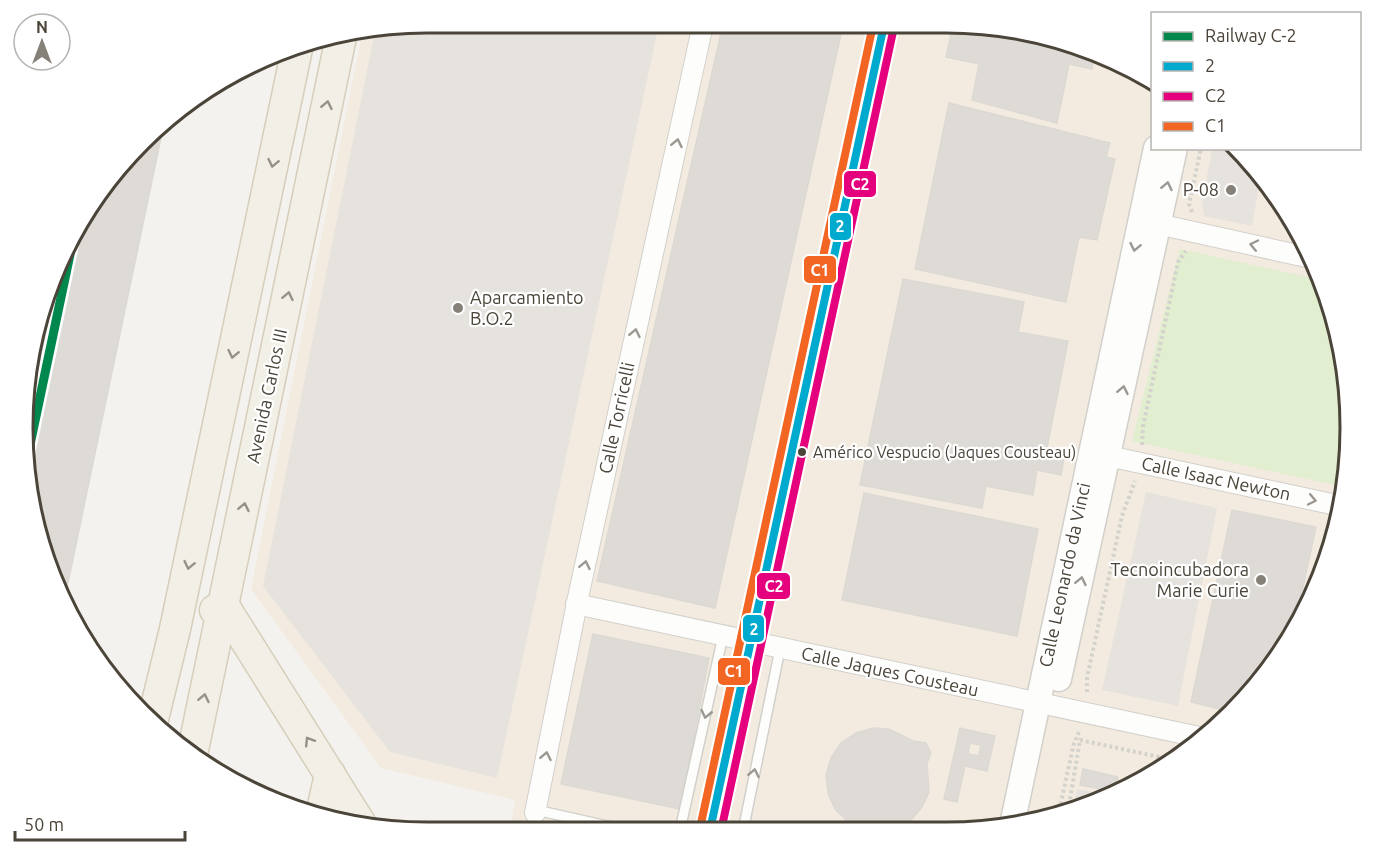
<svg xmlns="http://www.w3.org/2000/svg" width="1373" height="855" font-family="Ubuntu,sans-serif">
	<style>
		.commercial { fill: #f3ebdf }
		.green { fill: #e1eecf }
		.parking { fill: #e6e3df }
		.building { fill: #dedbd6; stroke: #dcd9d4; stroke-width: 1.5; fill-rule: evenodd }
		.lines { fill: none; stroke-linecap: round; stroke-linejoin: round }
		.service-casing { stroke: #d2d0cb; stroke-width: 12 }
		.minor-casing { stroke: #d2d0cb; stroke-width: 22 }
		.tertiary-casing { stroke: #d2d0cb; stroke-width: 27 }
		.primary-casing { stroke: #d6cebb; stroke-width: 33 }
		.path { stroke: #d3d2cc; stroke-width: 4; stroke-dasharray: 3 3; stroke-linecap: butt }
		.service { stroke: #fdfdfc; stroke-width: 9 }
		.minor { stroke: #fdfdfc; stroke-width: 20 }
		.tertiary { stroke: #fdfdfc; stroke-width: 24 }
		.primary { stroke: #f2efe6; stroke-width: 30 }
		.bus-1-casing { stroke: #fff; stroke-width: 12 }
		.bus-2-casing { stroke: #fff; stroke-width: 12 }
		.bus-3-casing { stroke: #fff; stroke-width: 12 }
		.bus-1 { stroke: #00a9ce; stroke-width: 8 }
		.bus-2 { stroke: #e5007d; stroke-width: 8 }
		.bus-3 { stroke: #f26522; stroke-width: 8 }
		.rail-1-casing { stroke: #fff; stroke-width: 14 }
		.rail-1 { stroke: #00874d; stroke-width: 9 }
		.oneway { stroke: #969187 }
		.oneway2 { stroke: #9b9791 }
		.poi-dot { fill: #868178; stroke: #fff; stroke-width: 2 }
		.bus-dot { fill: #4b4439; stroke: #fff; stroke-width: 2 }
		.labels { text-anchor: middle; stroke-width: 4.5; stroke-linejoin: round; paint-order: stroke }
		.bus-label { font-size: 16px; fill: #4b4439; stroke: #fff; text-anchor: start }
		.poi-label { font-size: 18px; fill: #4b4439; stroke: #fff; text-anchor: end }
		.street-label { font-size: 18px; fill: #4b4439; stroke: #fff }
		.rim { fill: none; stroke: #4b4439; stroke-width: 3 }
		.line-badge { stroke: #fff; stroke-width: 2 }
		.badge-label { font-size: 16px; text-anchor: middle; font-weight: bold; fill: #fff }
	</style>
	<rect width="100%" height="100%" fill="#f4f2ee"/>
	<polygon class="commercial" points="428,23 998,26 1100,53 1152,83 1152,148 1237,149 1250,161 1296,225 1329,298 1347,375 1350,454 1337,533 1309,607 1267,674 1212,732 1148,778 1051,819 972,832 510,830 515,800 381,768 251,589 362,33"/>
	<path class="green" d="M 1180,249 L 1321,280 C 1349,343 1355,420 1344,487 L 1132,441 Z"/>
	<g class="parking">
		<polygon points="428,23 659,24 497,778 390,752 263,586 375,31"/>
		<polygon points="1212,149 1237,149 1261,175 1252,226 1204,216 1202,204"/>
		<polygon points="1146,492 1217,508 1178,706 1102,690"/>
		<polygon points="1077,789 1107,795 1073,809"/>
	</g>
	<g class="building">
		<polygon points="723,24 843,25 715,608 597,581"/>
		<polygon points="953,26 998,26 1095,52 1092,69 1069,64 1057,123 972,100 979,64 946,57"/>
		<polygon points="949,103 1110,143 1106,157 1115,159 1097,240 1079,237 1066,302 915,269"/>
		<polygon points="163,128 65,597 36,533 23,427 44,297 106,181"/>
		<polygon points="903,279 1024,302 1018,332 1068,341 1047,448 1065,452 1061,475 1037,470 1033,495 986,486 982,508 860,485"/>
		<polygon points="864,493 1038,529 1017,636 842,600"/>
		<polygon points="1232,510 1316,527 1293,633 1267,674 1231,712 1191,702"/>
		<polygon points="593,634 709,658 680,809 561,784"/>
		<polygon points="873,728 889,729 913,741 926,743 931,753 927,763 929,792 922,807 911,820 897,828 882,831 863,829 848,822 835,809 828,793 826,775 831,758 841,743 856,733"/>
		<path d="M 960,728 L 995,736 L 987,771 L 965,766 L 957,802 L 944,799 ZM 970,743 L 981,745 L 979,756 L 968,754 Z"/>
		<polygon points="1083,769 1118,777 1115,792 1080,785"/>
	</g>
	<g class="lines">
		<g class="service-casing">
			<g id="service">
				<polyline points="536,810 625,830"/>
				<polyline points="532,830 535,813"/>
				<polyline points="680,830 723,636"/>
				<polyline points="743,831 780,649"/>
			</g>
		</g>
		<g class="minor-casing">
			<g id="minor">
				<polyline points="1144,221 1311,258"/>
				<polyline points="1094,453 1341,506"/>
				<polyline points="576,604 1204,738"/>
				<polyline points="535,813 579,593 703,24"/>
			</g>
		</g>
		<g class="tertiary-casing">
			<g id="tertiary">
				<polyline points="1059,679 1175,148"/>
				<polyline points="1012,825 1156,148"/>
				<polyline points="710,830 884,25"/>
			</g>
		</g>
		<g class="primary-casing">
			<g id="primary">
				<polyline points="215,610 224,606 362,826"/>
				<polyline points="153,719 175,629 298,44"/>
				<polyline points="192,755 341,37"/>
				<polyline points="321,815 330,774"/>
			</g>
		</g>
		<g class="path">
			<polyline points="1192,212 1189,204 1201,148"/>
			<polyline points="1142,445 1143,426 1178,262 1186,251"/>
			<polyline points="1087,692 1087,678 1122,516 1135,481"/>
			<polyline points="1068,811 1080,740 1173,760"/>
			<polyline points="1058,816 1074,743 1079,732"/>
		</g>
		<use href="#service" class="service"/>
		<use href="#minor" class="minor"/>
		<use href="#tertiary" class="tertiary"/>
		<use href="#primary" class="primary"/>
		<g class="bus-1-casing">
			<polyline id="bus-1" points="710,830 884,25"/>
		</g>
		<g class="bus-2-casing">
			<polyline id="bus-2" points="721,831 894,27"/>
		</g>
		<g class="bus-3-casing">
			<polyline id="bus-3" points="700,828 873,25"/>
		</g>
		<use href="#bus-1" class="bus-1"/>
		<use href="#bus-2" class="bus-2"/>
		<use href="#bus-3" class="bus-3"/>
		<g class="rail-1-casing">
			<polyline id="rail-1" points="27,459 72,245"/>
		</g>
		<use href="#rail-1" class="rail-1"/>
	</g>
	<defs><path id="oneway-chevron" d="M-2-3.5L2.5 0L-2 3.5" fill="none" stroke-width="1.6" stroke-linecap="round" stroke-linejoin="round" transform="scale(1.5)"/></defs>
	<g class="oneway">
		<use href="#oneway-chevron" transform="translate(327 105) rotate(-78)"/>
		<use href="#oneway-chevron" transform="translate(273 163) rotate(102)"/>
		<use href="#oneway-chevron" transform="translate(288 296) rotate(-78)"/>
		<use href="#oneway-chevron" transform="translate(233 354) rotate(102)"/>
		<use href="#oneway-chevron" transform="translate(244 507) rotate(-78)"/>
		<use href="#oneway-chevron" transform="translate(189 565) rotate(102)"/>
		<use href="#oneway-chevron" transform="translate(204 698) rotate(-78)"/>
		<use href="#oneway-chevron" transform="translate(309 741) rotate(-122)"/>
	</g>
	<g class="oneway2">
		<use href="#oneway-chevron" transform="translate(677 143) rotate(-78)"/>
		<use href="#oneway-chevron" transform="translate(1167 186) rotate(-78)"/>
		<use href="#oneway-chevron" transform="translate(1254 245) rotate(-168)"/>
		<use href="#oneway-chevron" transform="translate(1135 247) rotate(102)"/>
		<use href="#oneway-chevron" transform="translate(635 333) rotate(-78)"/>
		<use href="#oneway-chevron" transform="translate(1123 390) rotate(-78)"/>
		<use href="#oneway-chevron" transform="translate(1312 500) rotate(12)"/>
		<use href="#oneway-chevron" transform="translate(585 565) rotate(-78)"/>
		<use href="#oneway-chevron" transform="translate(1081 581) rotate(-78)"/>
		<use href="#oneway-chevron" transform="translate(706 714) rotate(103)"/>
		<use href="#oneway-chevron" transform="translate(546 756) rotate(-79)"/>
		<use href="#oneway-chevron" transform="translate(754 773) rotate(-79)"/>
	</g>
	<g class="poi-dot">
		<circle cx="1231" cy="190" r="6"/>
		<circle cx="458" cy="308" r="6"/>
		<circle cx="1261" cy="580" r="6"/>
	</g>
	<circle class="bus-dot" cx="802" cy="452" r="5"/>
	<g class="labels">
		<g class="bus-label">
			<text x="813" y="458">Américo Vespucio (Jaques Cousteau)</text>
		</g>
		<g class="poi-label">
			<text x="1219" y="196">P-08</text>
			<text x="470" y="304" text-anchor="start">Aparcamiento<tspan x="470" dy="21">B.O.2</tspan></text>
			<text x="1249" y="576">Tecnoincubadora<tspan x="1249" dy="21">Marie Curie</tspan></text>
		</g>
		<g class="street-label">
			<text transform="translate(267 396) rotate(-78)" y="6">Avenida Carlos III</text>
			<text transform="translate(617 418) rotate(-78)" y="6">Calle Torricelli</text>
			<text transform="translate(1216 479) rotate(12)" y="6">Calle Isaac Newton</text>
			<text transform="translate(1065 575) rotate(-78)" y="6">Calle Leonardo da Vinci</text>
			<text transform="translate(890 672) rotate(12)" y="6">Calle Jaques Cousteau</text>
		</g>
	</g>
	<path d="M0 0H1373V855H0ZM427 33H946A394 394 0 0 1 1340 427V428A394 394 0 0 1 946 822H427A394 394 0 0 1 33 428V427A394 394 0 0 1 427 33Z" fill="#fff" fill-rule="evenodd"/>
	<path class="rim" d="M427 33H946A394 394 0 0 1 1340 427V428A394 394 0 0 1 946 822H427A394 394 0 0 1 33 428V427A394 394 0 0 1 427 33Z"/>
	<g class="line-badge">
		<rect x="843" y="170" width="34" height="28" rx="6" fill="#e5007d"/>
		<rect x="829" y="212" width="23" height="29" rx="6" fill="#00a9ce"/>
		<rect x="803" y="255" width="34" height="29" rx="6" fill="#f26522"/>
		<rect x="756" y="572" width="35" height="28" rx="6" fill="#e5007d"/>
		<rect x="742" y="614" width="23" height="29" rx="6" fill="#00a9ce"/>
		<rect x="717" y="657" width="34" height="29" rx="6" fill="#f26522"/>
	</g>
	<g class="badge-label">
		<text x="860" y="190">C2</text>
		<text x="840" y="232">2</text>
		<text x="820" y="276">C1</text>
		<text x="774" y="592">C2</text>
		<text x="754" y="635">2</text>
		<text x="734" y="677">C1</text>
	</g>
	<rect x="1151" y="12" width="210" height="138" fill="#ffffff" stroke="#b7b4b0" stroke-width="1.5"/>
	<rect x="1163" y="32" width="30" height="9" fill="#00874d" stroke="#b7b4b0" stroke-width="1.5"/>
	<text x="1205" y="42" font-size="18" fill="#4b4439">Railway C-2</text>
	<rect x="1163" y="62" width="30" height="9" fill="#00a9ce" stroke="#b7b4b0" stroke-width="1.5"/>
	<text x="1205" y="72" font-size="18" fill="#4b4439">2</text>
	<rect x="1163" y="92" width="30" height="9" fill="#e5007d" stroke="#b7b4b0" stroke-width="1.5"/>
	<text x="1205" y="102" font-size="18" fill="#4b4439">C2</text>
	<rect x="1163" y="122" width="30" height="9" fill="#f26522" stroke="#b7b4b0" stroke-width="1.5"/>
	<text x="1205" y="132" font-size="18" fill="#4b4439">C1</text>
	<g transform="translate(42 42)"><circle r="28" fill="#ffffff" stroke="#b7b4b0" stroke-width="1.5"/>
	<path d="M0-4.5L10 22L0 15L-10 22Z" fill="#868178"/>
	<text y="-9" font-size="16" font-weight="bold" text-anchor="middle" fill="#4b4439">N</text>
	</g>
	<path d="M15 831v9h170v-9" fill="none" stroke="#4b4439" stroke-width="3"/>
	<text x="24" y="831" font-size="18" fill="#4b4439" stroke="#ffffff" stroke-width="4.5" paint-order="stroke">50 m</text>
</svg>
